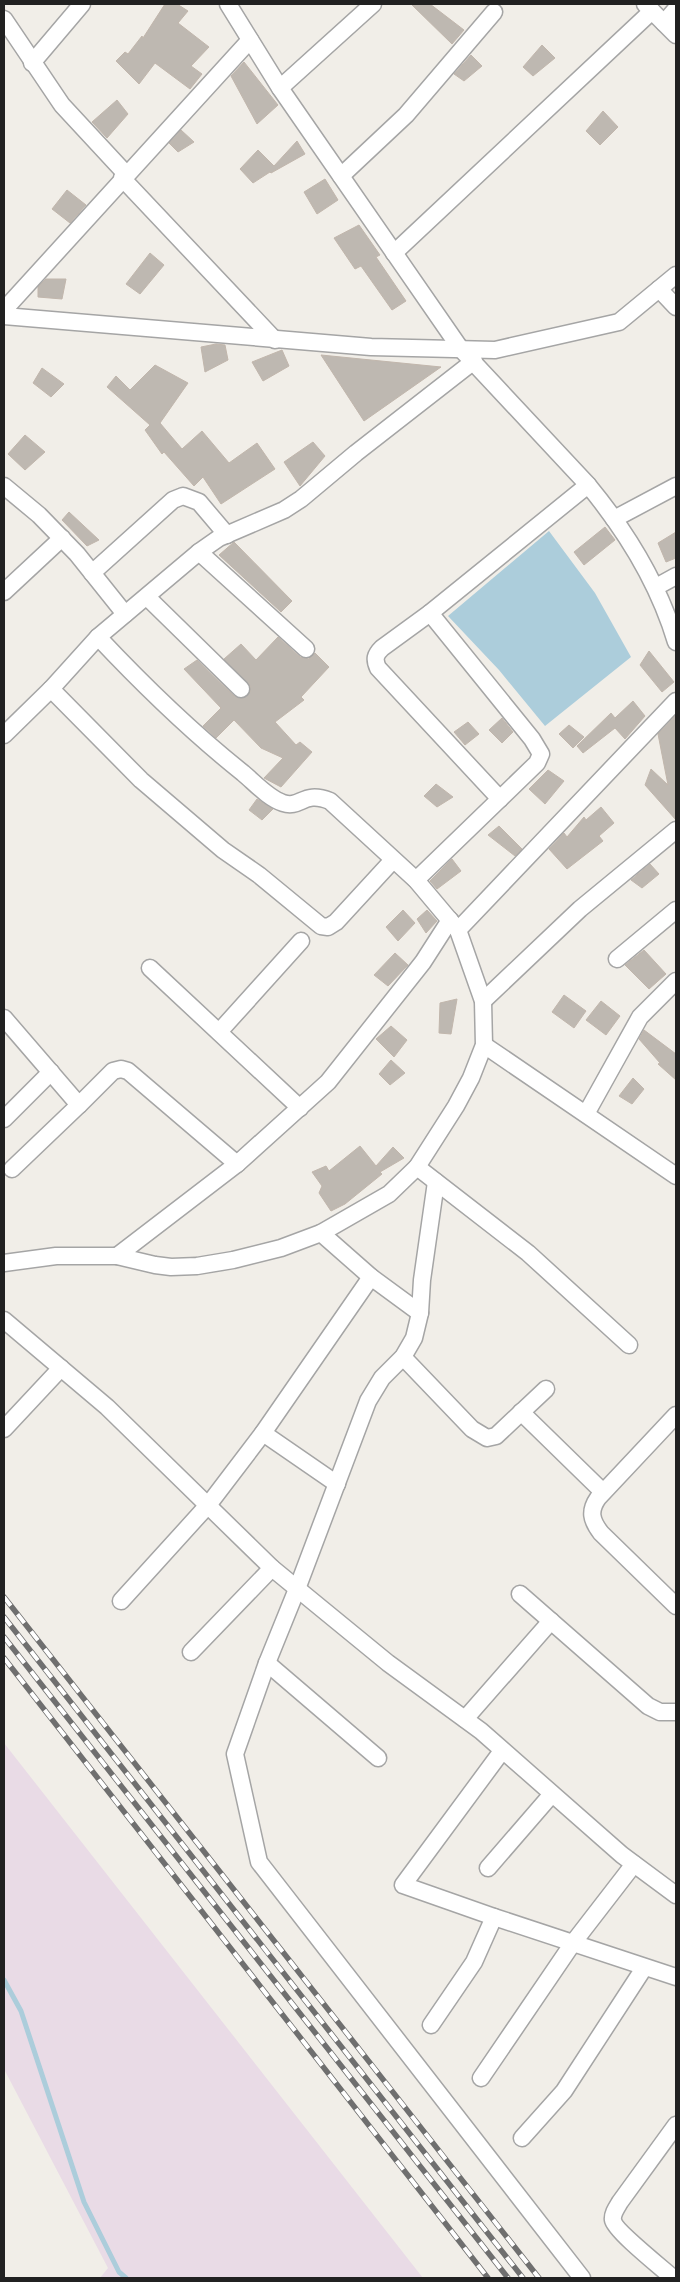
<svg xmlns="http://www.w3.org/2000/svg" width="680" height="2282" font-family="'Roboto Condensed',sans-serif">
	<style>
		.industrial { fill: #e9dbe6 }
		.water { fill: #accddb }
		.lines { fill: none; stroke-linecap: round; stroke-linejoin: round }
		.stream { stroke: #accddb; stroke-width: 5 }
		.building { fill: #beb8b1; stroke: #c1b6ac }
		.street-casing { stroke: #a5a5a5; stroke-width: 19 }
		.street { stroke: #fff; stroke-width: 16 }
		.rail-casing { stroke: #6f6f6f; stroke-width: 5.5 }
		.rail { stroke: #fff; stroke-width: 4; stroke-dasharray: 11; stroke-linecap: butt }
	</style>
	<rect width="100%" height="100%" fill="#f1eee8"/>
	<polygon class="industrial" points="4,1743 423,2278 100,2278 108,2268 4,2069"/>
	<polygon class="water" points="549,531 595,593 631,657 545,726 499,670 448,616"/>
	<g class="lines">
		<polyline class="stream" points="4,1980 21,2011 84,2202 119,2272 126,2278"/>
	</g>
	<g class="building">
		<polygon points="165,4 177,4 188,11 178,23 209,47 191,66 202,74 190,89 155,63 139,84 116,61 125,52 128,54 142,36 143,38"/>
		<polygon points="411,4 430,4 464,30 452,44"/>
		<polygon points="542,45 555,58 533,76 523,67"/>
		<polygon points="471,55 482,66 464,81 454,74"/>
		<polygon points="244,62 278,105 257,124 231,76"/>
		<polygon points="117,100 128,114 107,138 92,122"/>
		<polygon points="603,111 618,127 600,145 586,131"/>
		<polygon points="181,130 194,142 178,152 169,143"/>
		<polygon points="297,141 305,154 271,173 270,172 253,183 240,169 258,150 274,166"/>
		<polygon points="325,179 338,200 317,214 304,192"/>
		<polygon points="67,190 86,205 70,223 52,209"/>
		<polygon points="359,225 380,255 376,257 406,301 392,310 361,266 355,269 334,238"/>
		<polygon points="150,253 164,265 140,294 126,284"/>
		<polygon points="46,279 66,279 62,299 38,297 38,287"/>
		<polygon points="216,344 225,345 228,360 205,372 201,347"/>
		<polygon points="282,350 289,366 263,381 252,362"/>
		<polygon points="321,355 441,367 364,421"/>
		<polygon points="155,365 188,383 160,423 182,449 202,431 229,463 257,443 275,469 221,504 203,477 194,486 164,452 162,454 145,430 150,425 107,387 116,376 130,390"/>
		<polygon points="42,368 64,384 51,397 33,383"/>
		<polygon points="25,435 45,452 25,470 8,454"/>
		<polygon points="313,442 325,456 300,486 284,462"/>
		<polygon points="69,512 99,540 87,546 62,520"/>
		<polygon points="605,527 615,540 584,565 574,552"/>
		<polygon points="676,532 676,558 666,562 658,543"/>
		<polygon points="234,542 292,601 281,612 219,555"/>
		<polygon points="278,637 300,657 309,659 315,653 329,667 301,697 304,700 275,722 296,745 300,742 312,752 281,787 264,778 283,758 261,748 234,720 216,738 203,726 221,708 184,669 197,660 234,696 244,698 250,692 250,686 224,659 241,644 256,660"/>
		<polygon points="649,651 674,682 662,692 640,665"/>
		<polygon points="633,701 645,716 625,739 615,728 583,753 577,746 611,713 615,718"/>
		<polygon points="676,715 676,820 645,785 651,769 668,785 658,734"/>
		<polygon points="502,718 513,732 502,743 489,730"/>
		<polygon points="468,722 479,734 465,745 454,732"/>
		<polygon points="569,725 584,737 573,748 559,734"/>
		<polygon points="548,770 564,781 545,804 529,789"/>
		<polygon points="436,784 453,797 437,807 424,796"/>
		<polygon points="257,799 273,809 262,820 249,810"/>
		<polygon points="601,807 614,823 599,836 603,841 567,869 549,849 564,833 567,837 584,817 586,820"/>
		<polygon points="499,826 522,849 515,856 488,835"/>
		<polygon points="452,859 461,871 437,889 430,881"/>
		<polygon points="650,864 659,874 642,888 631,880"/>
		<polygon points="403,910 415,923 398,941 386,927"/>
		<polygon points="427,910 437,921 426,933 417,919"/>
		<polygon points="644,950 666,974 649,989 625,965"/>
		<polygon points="395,953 408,965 388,986 374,975"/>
		<polygon points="564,995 586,1011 574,1028 552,1012"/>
		<polygon points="457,999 451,1034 439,1033 440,1003"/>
		<polygon points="601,1001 620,1016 606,1035 586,1020"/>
		<polygon points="391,1026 407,1040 394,1057 376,1039"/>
		<polygon points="644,1030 676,1054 676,1080 658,1064 660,1063 639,1039"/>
		<polygon points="391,1060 405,1073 390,1085 379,1074"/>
		<polygon points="633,1078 644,1089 632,1104 619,1096"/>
		<polygon points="360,1146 376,1166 393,1147 404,1158 380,1172 382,1174 345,1204 331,1211 319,1193 322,1186 312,1172 326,1166 329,1171"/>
	</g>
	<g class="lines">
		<g class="street-casing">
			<g id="street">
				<path d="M 228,4 L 280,88 L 460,348 L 588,485 C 626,531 659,585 676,642"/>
				<polyline points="645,4 676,35"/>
				<polyline points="4,19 62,105 126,174"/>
				<polyline points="664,23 676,9"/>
				<polyline points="32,63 82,4"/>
				<polyline points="280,88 373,4"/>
				<polyline points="341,176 406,115 494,12"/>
				<polyline points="122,178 275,340"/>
				<polyline points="394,253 652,11"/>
				<polyline points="659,289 676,307"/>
				<polyline points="4,310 250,40"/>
				<polyline points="4,316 371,347 495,350 619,322 676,275"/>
				<polyline points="4,486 39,515 77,554 125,614"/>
				<polyline points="614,519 676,486"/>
				<polyline points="199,552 306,649"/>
				<polyline points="92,573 173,500 183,496 199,502 227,535"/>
				<polyline points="656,587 676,576"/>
				<polyline points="4,592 62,538"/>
				<polyline points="147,597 241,689"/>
				<path d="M 98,637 C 145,687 189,730 243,773 C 255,783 268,798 283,803 C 301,809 303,790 330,801 L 416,880 L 458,930"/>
				<polyline points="51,689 141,780 223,850 259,875 321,926 328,927 336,922 393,860"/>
				<polyline points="4,735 51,689 98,637 199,552 219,538 284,510 301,499 356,453 474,361"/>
				<path d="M 500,799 L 378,668 C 374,659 375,655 382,648 L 430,613 L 588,485"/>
				<polyline points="416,880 537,763 541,754 532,739 430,613"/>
				<polyline points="617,959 676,910"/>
				<polyline points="150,968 300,1108"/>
				<polyline points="483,1001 580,909 676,830"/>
				<polyline points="4,1018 79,1105 113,1071 121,1069 128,1071 237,1164"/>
				<polyline points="219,1032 301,941"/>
				<polyline points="484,1045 676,1176"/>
				<polyline points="586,1114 640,1017 676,981"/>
				<polyline points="4,1119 51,1072"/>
				<polyline points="417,1167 528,1253 629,1345"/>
				<polyline points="12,1169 79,1105"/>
				<polyline points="436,1182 422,1280 420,1313 414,1338 403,1357 382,1378 368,1401 297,1589 267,1663 235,1754 259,1862 582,2278"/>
				<polyline points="321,1233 371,1277 420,1313"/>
				<polyline points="117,1256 237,1164 328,1082 423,962 450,920"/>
				<polyline points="4,1263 56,1256 117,1256 155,1265 171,1267 197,1266 233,1260 281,1248 321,1233 389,1194 417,1167 456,1106 471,1078 484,1045 483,1001 458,930 676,701"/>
				<polyline points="4,1320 107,1407 272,1568 388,1663 481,1731 622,1855 676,1895"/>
				<polyline points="403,1357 472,1429 487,1438 496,1436 546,1389"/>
				<polyline points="521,1412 603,1492"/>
				<path d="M 676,1415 L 598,1498 C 589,1511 591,1520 601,1533 L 676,1606"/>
				<polyline points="4,1429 61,1368"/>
				<polyline points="263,1433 337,1484"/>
				<polyline points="520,1594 648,1706 660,1712 676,1712"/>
				<polyline points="121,1601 209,1504 263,1433 371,1277"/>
				<polyline points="191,1652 272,1568"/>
				<polyline points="267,1663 378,1758"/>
				<polyline points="465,1719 551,1621"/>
				<polyline points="502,1751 403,1885 494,1917 676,1977"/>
				<polyline points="488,1868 552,1794"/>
				<polyline points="431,2025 474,1962 494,1917"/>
				<polyline points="481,2078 573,1943 634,1864"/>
				<polyline points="522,2138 564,2091 644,1968"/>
				<path d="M 673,2278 C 663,2269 614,2230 613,2220 C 612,2214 617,2207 620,2202 L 676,2125"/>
			</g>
		</g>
		<use href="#street" class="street"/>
		<g class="rail-casing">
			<g id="rail">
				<polyline points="4,1597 539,2278"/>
				<polyline points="4,1617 523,2278"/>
				<polyline points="4,1637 508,2278"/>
				<polyline points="4,1658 488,2278"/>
			</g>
		</g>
		<use href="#rail" class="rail"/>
	</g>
	<rect width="680" height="2282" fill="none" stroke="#212121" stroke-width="10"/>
</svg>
